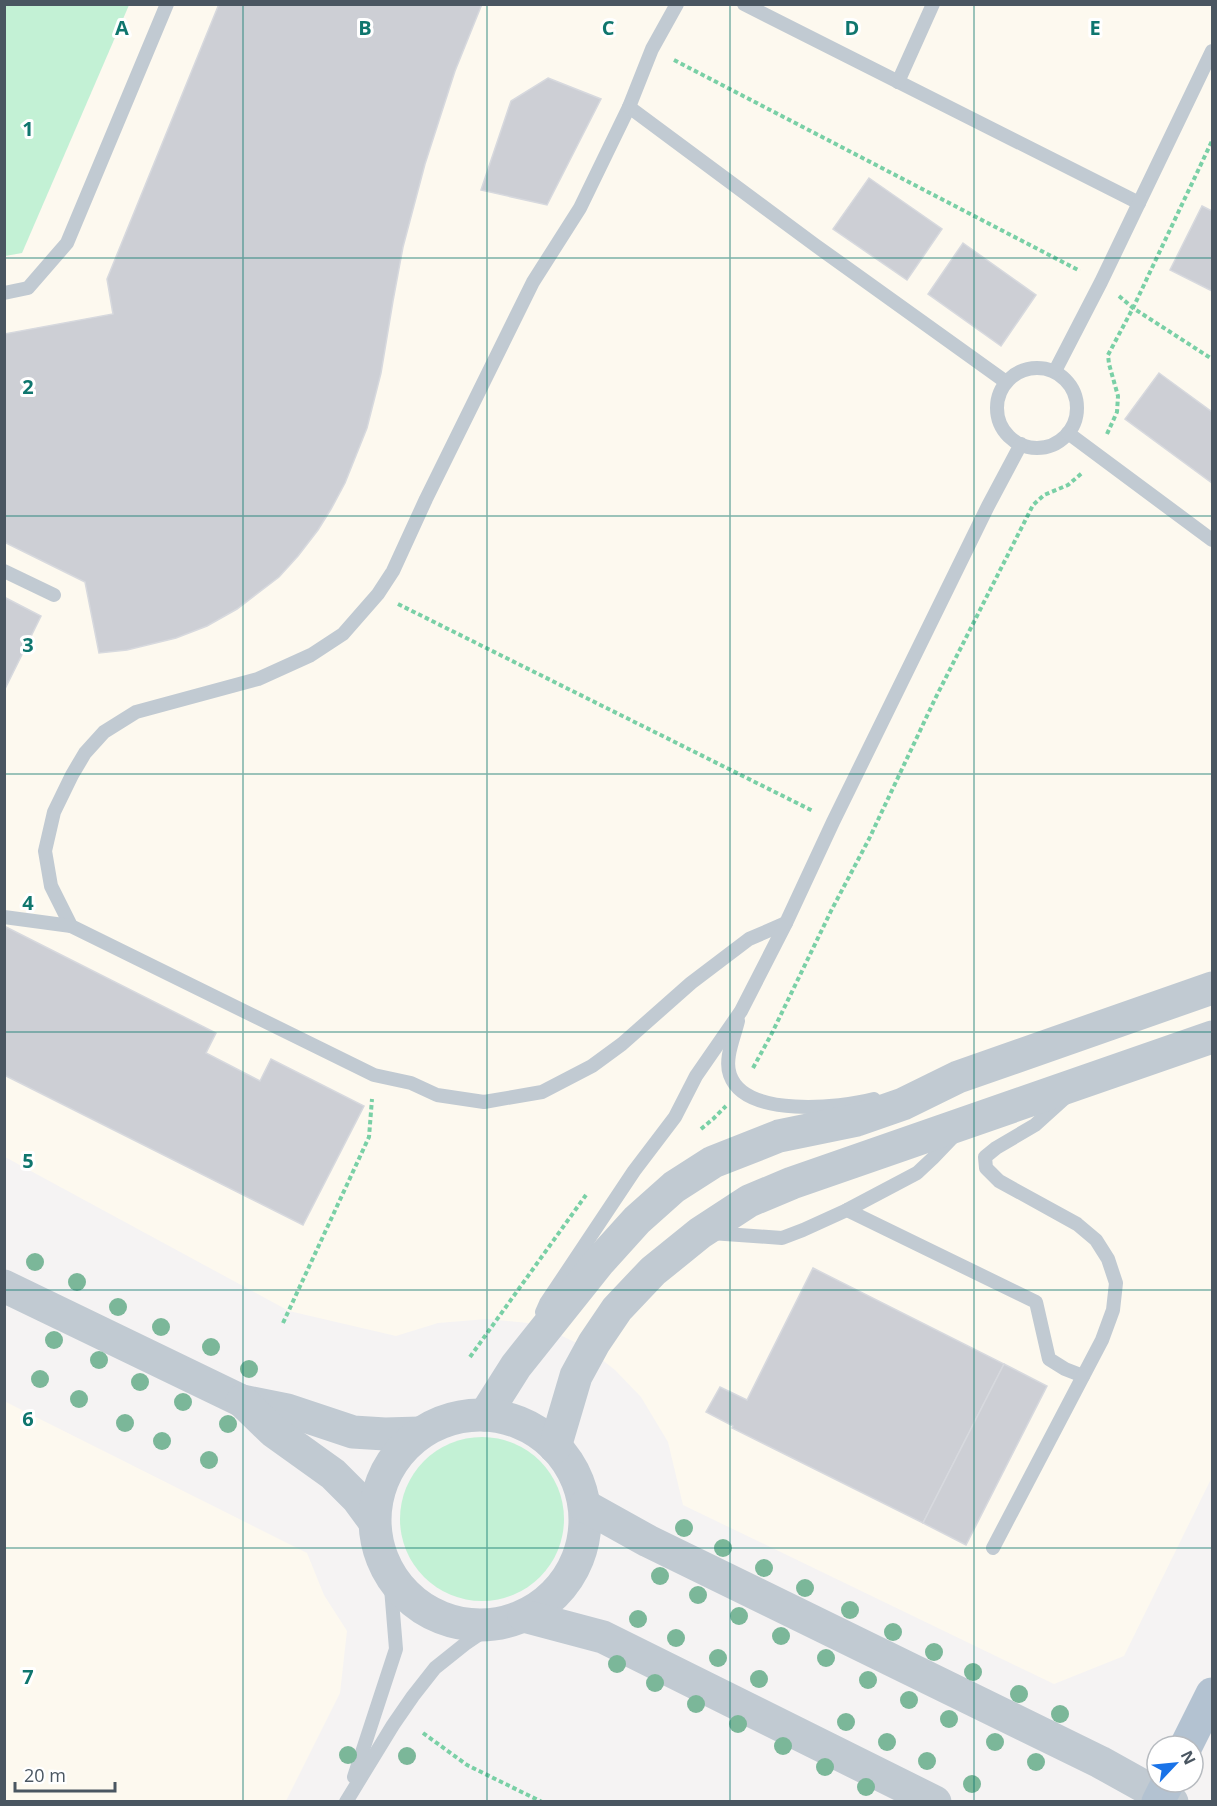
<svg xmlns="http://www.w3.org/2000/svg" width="1217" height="1806" font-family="'Open Sans',sans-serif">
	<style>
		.commercial { fill: #fdf9ef }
		.green { fill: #c3f1d5 }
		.building { fill: #cdcfd5; stroke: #d7d9de; stroke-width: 1.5 }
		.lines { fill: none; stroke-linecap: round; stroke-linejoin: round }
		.path { stroke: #7ad0a6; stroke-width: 4; stroke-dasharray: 4.5 3; stroke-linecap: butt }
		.service { stroke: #c1cad2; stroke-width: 14 }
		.tertiary { stroke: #c1cad2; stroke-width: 33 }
		.primary { stroke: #b3c2d1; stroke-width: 33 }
		.tree { fill: #7bb799 }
		.grid { fill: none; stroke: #0f766e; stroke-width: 1.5; stroke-opacity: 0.55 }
		.grid-label { font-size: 20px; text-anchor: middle; font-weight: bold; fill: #0f766e; stroke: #fff; stroke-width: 6; stroke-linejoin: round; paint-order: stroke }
	</style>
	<rect width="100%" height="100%" fill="#f5f3f3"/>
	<g class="commercial">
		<polygon points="129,5 1212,5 1212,1477 1124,1656 1054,1684 683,1505 668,1442 641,1397 615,1370 587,1348 558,1334 528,1323 487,1319 438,1323 396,1336 289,1311 5,1157 5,256 22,253"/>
		<polygon points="4,1401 307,1553 324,1595 347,1631 340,1693 286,1801 5,1801"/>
	</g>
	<g class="green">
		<polygon points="5,4 129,5 22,253 5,256"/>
		<circle cx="482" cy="1519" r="82"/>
	</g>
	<g class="building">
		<polygon points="219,4 482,4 455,71 425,164 403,247 393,301 381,373 367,428 345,483 331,509 318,530 298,556 279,577 237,609 207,626 176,638 127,650 99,653 85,582 4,542 4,334 113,314 107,279"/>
		<polygon points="548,78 601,99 547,205 481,190 511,101"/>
		<polygon points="869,178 942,229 907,280 833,229"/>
		<polygon points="1202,206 1212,211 1212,291 1170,270"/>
		<polygon points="963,243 1036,295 1001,346 928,294"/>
		<polygon points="1159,373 1212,412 1212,483 1125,419"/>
		<polygon points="4,597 41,616 4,691"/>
		<polygon points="4,926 216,1033 206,1053 260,1081 271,1059 364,1106 303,1225 4,1075"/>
		<polygon points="813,1268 1004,1364 923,1523 732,1428 733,1426 706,1412 720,1387 747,1400"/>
		<polygon points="1004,1364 1047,1386 966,1545 923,1523"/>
	</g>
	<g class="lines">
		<g class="path">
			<polyline points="674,60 1080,271"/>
			<polyline points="1119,296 1133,308 1212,359"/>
			<polyline points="1107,434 1117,412 1118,396 1109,364 1108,355 1133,308 1212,141"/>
			<polyline points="398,604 813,811"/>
			<polyline points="753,1068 771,1035 831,911 869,839 935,699 1033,505 1044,495 1068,485 1082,473"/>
			<polyline points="701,1129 713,1119 726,1106"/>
			<polyline points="283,1323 369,1137 372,1099"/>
			<polyline points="470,1357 586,1195"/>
			<polyline points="423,1733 467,1765 542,1802"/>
		</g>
		<g class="service">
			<polyline points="677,4 652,49 629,107 580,208 533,282 426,499 393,571 378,594 343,634 311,655 258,679 136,712 104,732 85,753 72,775 54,812 45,851 51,886 71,926 374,1075 411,1083 437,1095 484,1102 542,1092 592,1066 622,1044 691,983 749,939 786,923"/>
			<polyline points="744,4 1139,203"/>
			<polyline points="898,82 933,4"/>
			<polyline points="629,107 815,245 1006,382"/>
			<polyline points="4,293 28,288 67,243 167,4"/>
			<circle cx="1037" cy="408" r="40"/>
			<polyline points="1055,371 1101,282 1212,51"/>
			<polyline points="1068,433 1212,540"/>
			<polyline points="4,571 54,595"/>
			<polyline points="4,917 71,926"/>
			<path d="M 738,1021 C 734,1038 724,1059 730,1075 C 745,1118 840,1108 874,1099"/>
			<polyline points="847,1210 1036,1302 1049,1359 1065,1369 1083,1376"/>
			<polyline points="711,1233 782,1238 803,1230 847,1210 917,1173 933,1158 955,1135"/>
			<polyline points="542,1312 546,1303 634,1171 675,1117 696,1076 741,1011 786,923 833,822 988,506 1021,444"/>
			<polyline points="993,1548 1102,1340 1113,1310 1116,1283 1108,1259 1096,1240 1077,1224 999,1181 986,1168 985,1157 996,1148 1035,1125 1066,1097"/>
			<polyline points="354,1777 396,1649 390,1576"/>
			<polyline points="346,1802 393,1725 413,1696 435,1668 465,1644 493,1625"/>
		</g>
		<g class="tertiary">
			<polyline points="4,1286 242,1401 287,1410 353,1432 385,1434 420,1433"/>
			<polyline points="242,1401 273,1431 333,1474 357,1498 374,1521"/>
			<polyline points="485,1415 516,1366 599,1262 637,1220 674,1187 713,1162 779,1136 857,1120 903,1104 958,1077 1212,988"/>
			<circle cx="480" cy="1520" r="105"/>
			<polyline points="555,1447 576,1376 594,1343 617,1309 653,1271 700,1233 749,1201 792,1183 1212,1037"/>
			<polyline points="585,1506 648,1541 1100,1762 1172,1802"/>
			<polyline points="524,1616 603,1637 935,1802"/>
		</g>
		<g class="primary">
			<polyline points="1186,1746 1212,1694"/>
			<polyline points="1158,1802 1168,1782"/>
		</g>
	</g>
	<g class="tree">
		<circle cx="35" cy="1262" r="9"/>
		<circle cx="77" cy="1282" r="9"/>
		<circle cx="118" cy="1307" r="9"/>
		<circle cx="161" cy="1327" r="9"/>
		<circle cx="54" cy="1340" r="9"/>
		<circle cx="211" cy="1347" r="9"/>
		<circle cx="99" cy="1360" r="9"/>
		<circle cx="249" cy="1369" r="9"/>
		<circle cx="40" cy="1379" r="9"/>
		<circle cx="140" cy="1382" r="9"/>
		<circle cx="79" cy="1399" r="9"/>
		<circle cx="183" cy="1402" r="9"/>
		<circle cx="125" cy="1423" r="9"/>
		<circle cx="228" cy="1424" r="9"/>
		<circle cx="162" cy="1441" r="9"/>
		<circle cx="209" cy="1460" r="9"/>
		<circle cx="684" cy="1528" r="9"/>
		<circle cx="723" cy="1548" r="9"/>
		<circle cx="764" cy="1568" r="9"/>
		<circle cx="660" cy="1576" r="9"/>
		<circle cx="805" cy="1588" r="9"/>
		<circle cx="698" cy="1595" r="9"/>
		<circle cx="850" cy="1610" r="9"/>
		<circle cx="739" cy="1616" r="9"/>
		<circle cx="638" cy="1619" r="9"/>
		<circle cx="893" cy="1632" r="9"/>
		<circle cx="781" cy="1636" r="9"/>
		<circle cx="676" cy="1638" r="9"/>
		<circle cx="934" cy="1652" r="9"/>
		<circle cx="718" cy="1658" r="9"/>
		<circle cx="826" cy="1658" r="9"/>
		<circle cx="617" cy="1664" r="9"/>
		<circle cx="973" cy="1672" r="9"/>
		<circle cx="759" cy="1679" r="9"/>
		<circle cx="868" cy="1680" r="9"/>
		<circle cx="655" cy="1683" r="9"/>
		<circle cx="1019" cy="1694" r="9"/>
		<circle cx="909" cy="1700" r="9"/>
		<circle cx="696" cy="1704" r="9"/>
		<circle cx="1060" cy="1714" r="9"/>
		<circle cx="949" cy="1719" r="9"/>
		<circle cx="846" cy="1722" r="9"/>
		<circle cx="738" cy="1724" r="9"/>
		<circle cx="887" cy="1742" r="9"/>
		<circle cx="995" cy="1742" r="9"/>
		<circle cx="783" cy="1746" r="9"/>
		<circle cx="348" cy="1755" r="9"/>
		<circle cx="407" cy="1756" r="9"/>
		<circle cx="927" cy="1761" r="9"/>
		<circle cx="1036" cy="1762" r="9"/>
		<circle cx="825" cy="1767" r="9"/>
		<circle cx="972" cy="1784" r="9"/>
		<circle cx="866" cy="1787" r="9"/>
	</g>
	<path class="grid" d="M 243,4 L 243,1802M 487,4 L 487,1802M 730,4 L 730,1802M 974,4 L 974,1802M 4,258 L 1212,258M 4,516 L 1212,516M 4,774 L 1212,774M 4,1032 L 1212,1032M 4,1290 L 1212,1290M 4,1548 L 1212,1548"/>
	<g class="grid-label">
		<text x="122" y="35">A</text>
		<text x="365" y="35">B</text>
		<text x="608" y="35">C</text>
		<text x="852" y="35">D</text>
		<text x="1095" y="35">E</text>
		<text x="28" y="136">1</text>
		<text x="28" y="394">2</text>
		<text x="28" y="652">3</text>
		<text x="28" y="910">4</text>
		<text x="28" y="1168">5</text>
		<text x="28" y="1426">6</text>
		<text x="28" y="1684">7</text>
	</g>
	<rect width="1217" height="1806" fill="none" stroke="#4a5661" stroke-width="12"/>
	<g transform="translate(1175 1764) rotate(64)"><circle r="28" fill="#ffffff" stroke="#b7bbc0" stroke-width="1.5"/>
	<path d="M0-4.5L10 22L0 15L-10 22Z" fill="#1a73e8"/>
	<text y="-9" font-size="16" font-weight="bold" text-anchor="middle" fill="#4a5661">N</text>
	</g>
	<path d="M15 1782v9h100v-9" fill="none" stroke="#4a5661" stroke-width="3"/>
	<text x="24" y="1782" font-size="18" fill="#4a5661" stroke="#ffffff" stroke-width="4.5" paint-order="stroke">20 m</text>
</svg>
